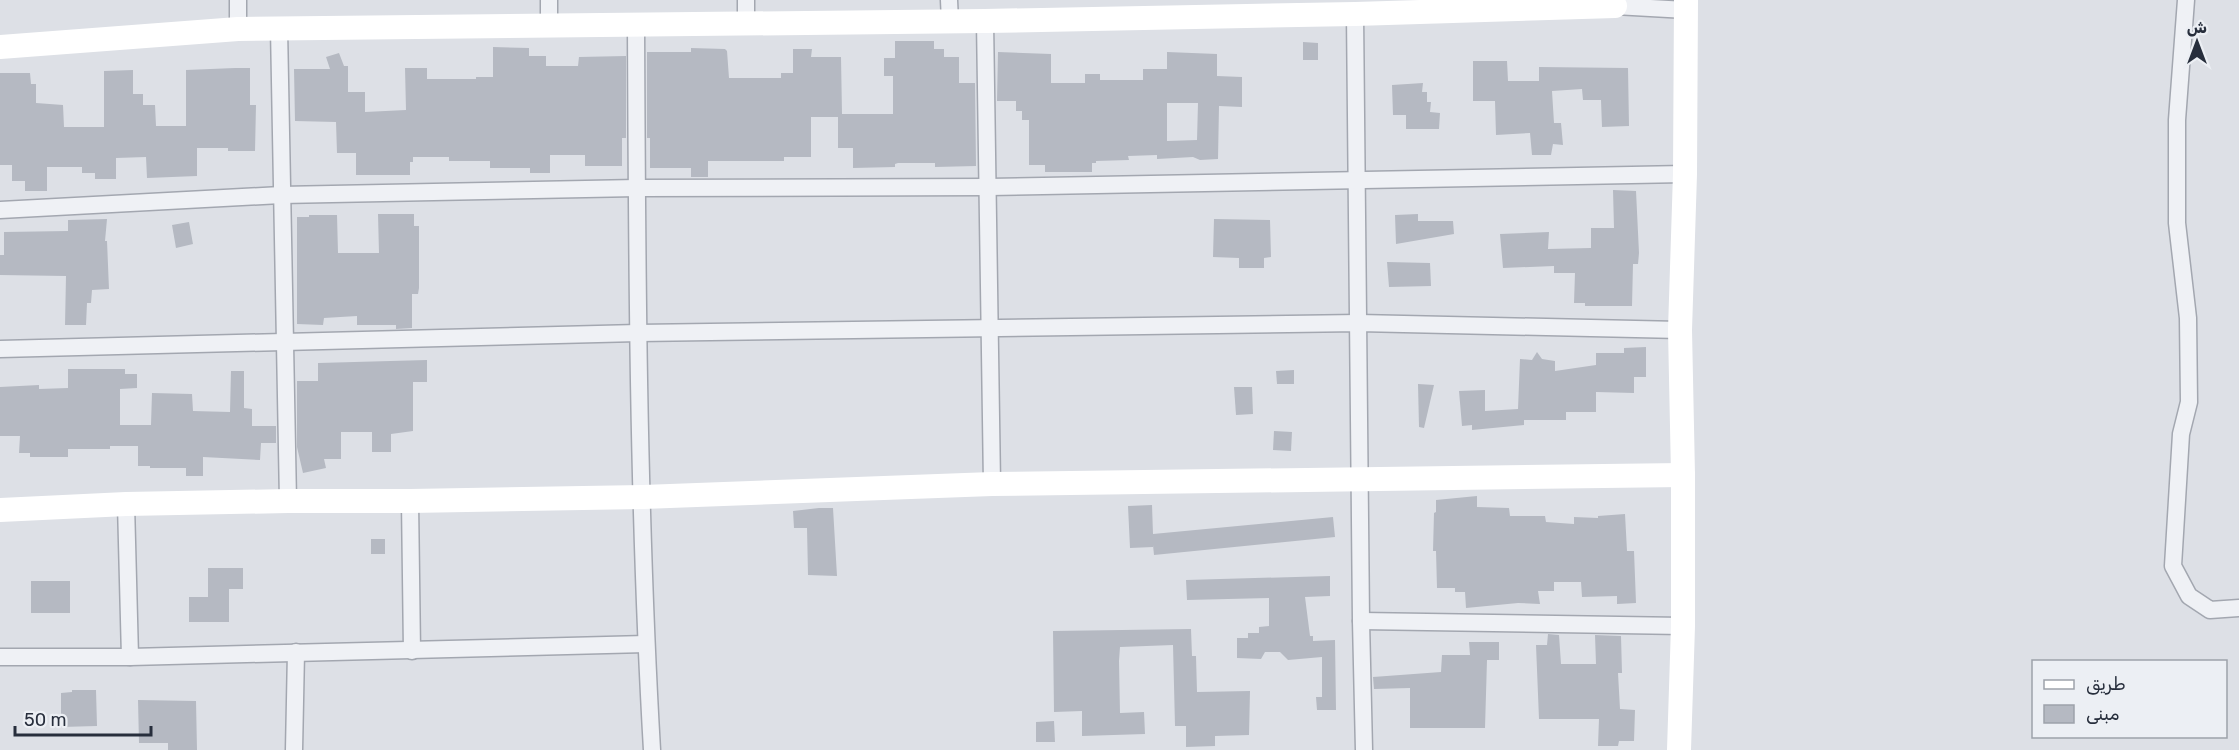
<svg xmlns="http://www.w3.org/2000/svg" width="2239" height="750" font-family="Rubik,Vazirmatn,sans-serif">
	<style>
		.building { fill: #b5b9c2; fill-rule: evenodd }
		.lines { fill: none; stroke-linecap: round; stroke-linejoin: round }
		.street-casing { stroke: #a3a7b0; stroke-width: 19 }
		.street { stroke: #eff1f5; stroke-width: 16 }
		.secondary { stroke: #fff; stroke-width: 24 }
	</style>
	<rect width="100%" height="100%" fill="#dde0e6"/>
	<g class="building">
		<polygon points="895,41 934,41 934,49 944,49 944,57 959,57 959,83 975,83 976,166 935,167 935,163 898,163 895,164 895,167 853,168 853,148 838,148 838,117 811,117 811,157 784,157 784,161 708,161 708,177 691,177 691,168 650,168 650,138 647,138 647,52 691,52 691,48 725,49 727,51 729,78 781,78 781,73 793,73 793,49 812,49 811,57 841,57 842,114 893,114 893,76 884,76 884,58 895,58"/>
		<polygon points="1303,42 1318,43 1318,60 1303,60"/>
		<polygon points="493,47 529,48 529,56 546,56 546,66 578,66 579,57 626,56 626,138 622,138 622,166 585,166 585,155 550,155 550,173 530,173 530,168 490,168 490,161 449,161 449,157 413,157 413,162 410,162 410,175 356,175 356,153 337,153 336,122 295,121 294,69 330,69 326,57 339,53 344,66 348,66 348,92 365,92 365,112 406,110 405,68 427,68 427,79 476,79 476,77 493,77"/>
		<path d="M 998,52 L 1051,54 L 1051,83 L 1085,83 L 1085,74 L 1100,74 L 1100,80 L 1143,80 L 1143,69 L 1167,69 L 1167,52 L 1217,54 L 1217,76 L 1242,77 L 1242,107 L 1219,106 L 1218,159 L 1200,160 L 1193,157 L 1157,159 L 1157,155 L 1128,156 L 1129,160 L 1096,161 L 1096,163 L 1092,163 L 1092,172 L 1045,172 L 1045,165 L 1029,165 L 1029,120 L 1022,120 L 1022,111 L 1016,111 L 1016,101 L 997,101 ZM 1167,103 L 1198,103 L 1197,140 L 1167,141 Z"/>
		<polygon points="1473,61 1507,61 1508,81 1539,81 1539,67 1628,68 1629,126 1602,127 1601,100 1583,100 1582,89 1552,91 1554,123 1561,123 1563,145 1553,144 1551,155 1532,155 1530,133 1496,135 1495,101 1473,101"/>
		<polygon points="235,68 250,68 250,105 256,105 255,151 228,151 228,148 197,148 197,176 147,178 146,157 116,158 116,179 95,179 95,173 82,173 82,167 47,167 47,191 25,191 25,181 12,181 12,165 0,165 0,73 30,73 31,84 36,84 36,103 63,105 64,127 104,127 104,71 133,70 133,94 143,94 143,105 155,105 156,126 186,126 186,70"/>
		<polygon points="1423,83 1422,92 1427,92 1427,102 1431,102 1430,112 1440,113 1439,129 1406,129 1406,115 1393,115 1392,85"/>
		<polygon points="1613,190 1636,191 1639,253 1638,264 1633,264 1632,306 1585,306 1585,303 1574,303 1575,273 1554,273 1554,266 1503,268 1500,234 1549,232 1548,249 1591,248 1591,228 1614,228"/>
		<polygon points="378,214 414,214 414,226 419,226 419,288 418,294 412,294 412,328 396,329 396,325 357,325 357,316 324,318 323,325 297,324 297,217 309,217 309,215 337,215 338,253 379,253"/>
		<polygon points="1418,214 1418,221 1453,221 1454,234 1396,244 1395,215"/>
		<polygon points="107,219 105,241 107,241 109,289 92,290 91,303 87,303 86,325 65,325 66,276 0,275 0,255 4,255 4,232 68,231 68,220"/>
		<polygon points="1214,219 1270,220 1271,257 1264,258 1264,268 1239,268 1239,258 1213,257"/>
		<polygon points="189,222 193,244 176,248 172,225"/>
		<polygon points="1387,262 1430,263 1431,286 1389,287"/>
		<polygon points="1646,347 1646,377 1634,377 1634,393 1596,392 1596,412 1566,412 1566,420 1524,420 1524,425 1472,430 1472,425 1462,426 1459,391 1485,390 1485,411 1518,409 1520,359 1532,360 1537,352 1542,359 1555,361 1555,371 1596,365 1596,353 1624,353 1624,348"/>
		<polygon points="427,360 427,382 413,382 413,431 391,434 391,452 372,452 372,432 341,432 341,459 324,459 326,468 303,473 297,447 297,381 318,381 318,363"/>
		<polygon points="68,369 125,369 125,374 137,374 137,388 120,389 120,425 151,425 152,393 192,394 193,411 230,412 231,371 244,371 244,408 252,409 252,426 276,426 276,443 261,443 260,460 203,457 203,476 186,476 186,468 150,468 150,466 138,466 138,446 110,446 110,449 68,449 68,457 30,457 30,453 19,453 20,436 0,436 0,387 39,385 39,389 68,388"/>
		<polygon points="1294,370 1294,384 1277,384 1276,371"/>
		<polygon points="1418,384 1434,385 1424,428 1419,427"/>
		<polygon points="1234,387 1252,387 1253,414 1236,415"/>
		<polygon points="1274,431 1292,432 1291,451 1273,450"/>
		<polygon points="1477,496 1477,507 1509,508 1510,516 1545,516 1546,522 1574,524 1574,517 1598,518 1598,516 1625,514 1627,551 1634,551 1636,603 1617,604 1617,596 1582,597 1581,582 1554,582 1554,591 1538,591 1540,604 1518,603 1466,608 1465,592 1455,592 1455,588 1437,588 1436,551 1433,551 1434,513 1436,512 1436,500"/>
		<polygon points="1152,505 1153,534 1333,517 1335,537 1154,555 1153,545 1153,547 1130,548 1128,506"/>
		<polygon points="819,508 833,508 837,576 808,575 807,528 794,528 793,511"/>
		<rect x="371" y="539" width="14" height="15"/>
		<polygon points="208,568 243,568 243,589 229,589 229,622 189,622 189,597 208,597"/>
		<polygon points="1330,576 1330,596 1305,597 1310,636 1313,636 1313,641 1335,640 1336,710 1317,710 1316,697 1322,697 1322,657 1288,660 1280,652 1265,652 1261,659 1237,658 1237,638 1248,638 1248,633 1259,633 1259,627 1269,626 1269,598 1187,600 1186,580"/>
		<rect x="31" y="581" width="39" height="32"/>
		<polygon points="1191,629 1192,656 1196,656 1197,692 1250,691 1249,735 1215,736 1215,746 1186,747 1186,726 1175,726 1173,645 1120,647 1119,661 1120,713 1144,712 1145,734 1082,736 1082,711 1054,712 1053,631"/>
		<polygon points="1548,634 1559,635 1561,664 1596,664 1595,635 1621,636 1622,673 1618,673 1620,709 1635,710 1634,741 1619,741 1618,746 1598,746 1599,719 1539,719 1536,645 1547,645"/>
		<polygon points="1469,642 1499,642 1499,660 1487,660 1485,728 1410,728 1410,688 1374,689 1373,677 1441,672 1442,655 1470,655"/>
		<polygon points="72,690 96,690 97,726 61,727 61,693 72,692"/>
		<polygon points="138,700 196,701 197,750 168,750 168,743 139,743"/>
		<polygon points="1054,721 1055,742 1036,742 1036,722"/>
	</g>
	<g class="lines">
		<g class="street-casing">
			<g id="street">
				<polyline points="238,0 238,29"/>
				<polyline points="549,0 549,25"/>
				<polyline points="746,0 746,23"/>
				<polyline points="949,0 950,21"/>
				<polyline points="1612,0 1615,6 1686,10"/>
				<polyline points="2186,0 2177,120 2177,223 2188,318 2189,402 2181,434 2173,566 2189,596 2210,610 2239,608"/>
				<polyline points="1355,14 1361,621 1364,750"/>
				<polyline points="985,21 992,484"/>
				<path d="M 636,24 C 637,266 638,509 652,750"/>
				<polyline points="279,28 288,501"/>
				<polyline points="0,210 281,195 637,188 989,187 1685,174"/>
				<polyline points="0,349 638,333 1359,323 1680,330"/>
				<polyline points="410,501 412,651"/>
				<polyline points="126,504 130,657"/>
				<polyline points="1361,621 1683,626"/>
				<polyline points="0,657 130,657 646,644"/>
				<polyline points="294,750 296,652"/>
			</g>
		</g>
		<use href="#street" class="street"/>
		<g class="secondary">
			<polyline points="0,47 238,29 985,21 1355,14 1615,6"/>
			<polyline points="0,510 126,504 288,501 410,501 643,497 992,484 1683,475"/>
			<polyline points="1679,750 1683,626 1683,475 1680,330 1685,174 1686,0"/>
		</g>
	</g>
	<rect x="2032" y="660" width="195" height="78" fill="#eceff4" stroke="#9da2aa" stroke-width="1.5"/>
	<rect x="2044" y="680" width="30" height="9" fill="#ffffff" stroke="#9da2aa" stroke-width="1.5"/>
	<text x="2086" y="690" font-size="18" fill="#272e3c">طريق</text>
	<rect x="2044" y="705" width="30" height="18" fill="#b5b9c2" stroke="#9da2aa" stroke-width="1.5"/>
	<text x="2086" y="720" font-size="18" fill="#272e3c">مبنى</text>
	<g transform="translate(2197 42)" stroke="#eceff4" stroke-width="4.5" paint-order="stroke">
	<path d="M0-4.5L10 22L0 15L-10 22Z" fill="#272e3c"/>
	<text y="-9" font-size="16" font-weight="bold" text-anchor="middle" fill="#272e3c">ش</text>
	</g>
	<path d="M15 726v9h136v-9" fill="none" stroke="#272e3c" stroke-width="3"/>
	<text x="24" y="726" font-size="18" fill="#272e3c" stroke="#eceff4" stroke-width="4.5" paint-order="stroke">50 m</text>
</svg>
